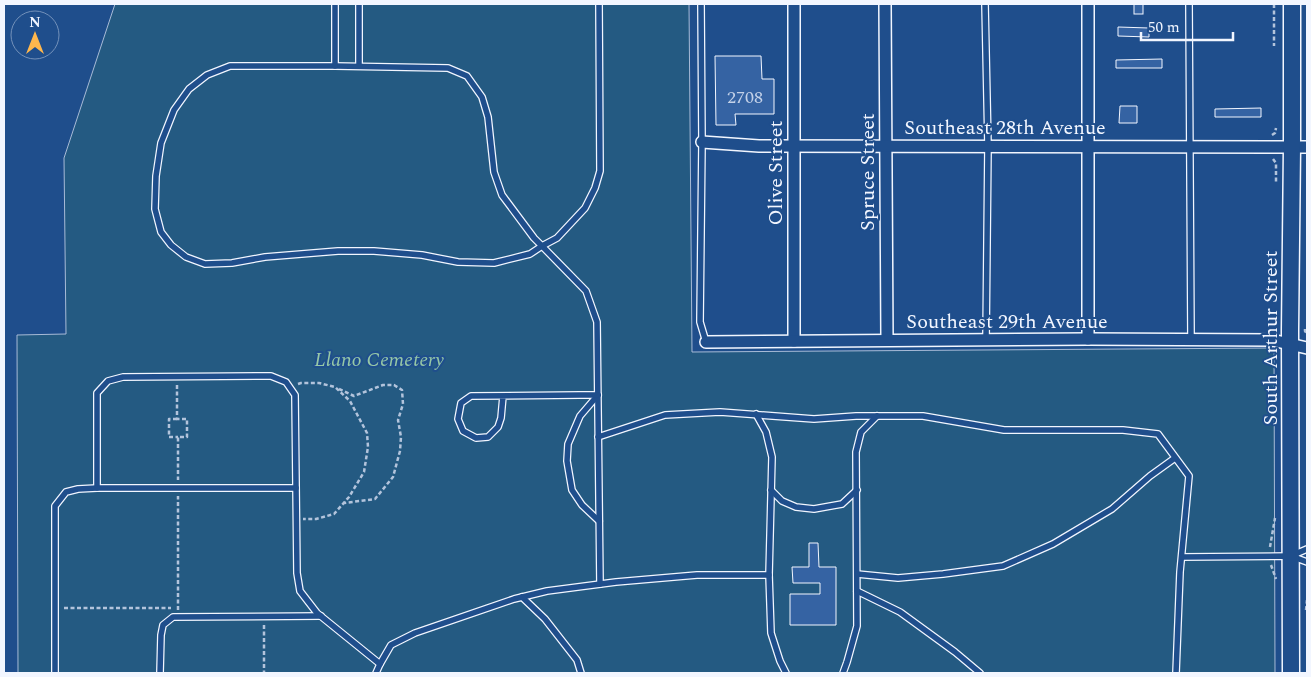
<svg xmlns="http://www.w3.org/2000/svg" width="1311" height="677" font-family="Spectral,serif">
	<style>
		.green { fill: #245a82; stroke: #a8bbd7 }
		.building { fill: #3563a3; stroke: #f2f6ff }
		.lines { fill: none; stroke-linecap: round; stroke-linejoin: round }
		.service-casing { stroke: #f2f6ff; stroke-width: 8 }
		.minor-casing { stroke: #f2f6ff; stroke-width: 14 }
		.secondary-casing { stroke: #f2f6ff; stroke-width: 19 }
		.path { stroke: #b3c4dc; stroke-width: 2.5; stroke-dasharray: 4 2.5; stroke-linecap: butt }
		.service { stroke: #1f4e8c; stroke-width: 5.5 }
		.minor { stroke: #1f4e8c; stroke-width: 11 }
		.secondary { stroke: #1f4e8c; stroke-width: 16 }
		.labels { text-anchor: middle; stroke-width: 4; stroke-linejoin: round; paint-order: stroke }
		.number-label { font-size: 18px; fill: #c3d1e8 }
		.street-label { font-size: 20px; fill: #f2f6ff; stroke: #1f4e8c }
		.park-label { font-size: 20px; font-style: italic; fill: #97c8a6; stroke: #1f4e8c }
	</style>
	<rect width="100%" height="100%" fill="#1f4e8c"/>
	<polygon class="green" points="115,4 689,4 692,352 1273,348 1274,350 1275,673 18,673 17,335 66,334 64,158"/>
	<g class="building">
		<rect x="1134" y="4" width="9" height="10"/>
		<polygon points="1118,27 1149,28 1149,37 1118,36"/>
		<polygon points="715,56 761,56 762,79 774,79 774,114 735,114 736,125 716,125"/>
		<polygon points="1162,59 1162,68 1116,68 1116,60"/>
		<polygon points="1120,106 1137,106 1137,123 1119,123"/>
		<polygon points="1261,108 1261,117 1215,117 1215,109"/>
		<polygon points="809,543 818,543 819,567 836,567 836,625 790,625 790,594 820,594 820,583 793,583 792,567 809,567"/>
	</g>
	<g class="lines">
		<g class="service-casing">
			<g id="service">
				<polyline points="359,4 359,66"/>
				<polyline points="599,4 600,171 595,188 585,208 557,238 542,246 530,254 494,263 458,262 422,255 374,251 338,251 265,257 232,263 205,264 186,257 171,245 161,232 155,209 156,176 161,143 174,110 189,89 207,75 230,66 335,66 448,68 467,76 482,97 488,117 494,172 502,195 534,238 542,246 586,291 597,322 600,584"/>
				<polyline points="701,4 702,142 700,322 706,342"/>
				<polyline points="985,4 988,146 986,340"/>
				<polyline points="1189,4 1191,339"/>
				<polyline points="335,66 335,4"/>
				<polyline points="598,395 580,416 568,444 567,461 572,490 582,505 599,521"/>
				<polyline points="503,396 501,418 498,427 488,437 476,438 463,431 458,419 461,403 471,396 580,395 598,395"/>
				<polyline points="756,414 766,432 772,457 769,575 771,633 780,661 786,673"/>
				<polyline points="598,437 665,415 720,412 814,419 856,416 923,416 1004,430 1123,430 1158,434 1189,476 1180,572 1176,673"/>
				<polyline points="97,488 97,393 108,381 123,377 271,376 286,382 295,395 297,573 300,591 317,613 380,664"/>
				<polyline points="771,490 782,501 796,507 814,509 842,504 857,490"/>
				<polyline points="1293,555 1307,549"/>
				<polyline points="1182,557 1291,556 1307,562"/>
				<polyline points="857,574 898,578 943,574 1003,566 1053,544 1112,509 1150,476 1175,458"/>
				<polyline points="857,591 900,612 955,652 980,673"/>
				<polyline points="522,597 545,619 577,660 581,673"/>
				<polyline points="55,673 55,506 66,492 78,489 97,488 296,488"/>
				<polyline points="160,673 161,635 163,625 173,617 321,616"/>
				<polyline points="376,673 380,664 391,645 415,633 514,599 547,591 616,582 697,575 769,575"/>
				<polyline points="843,673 847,662 857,626 856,452 861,432 877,416"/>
			</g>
		</g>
		<g class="minor-casing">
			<g id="minor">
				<polyline points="885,4 887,340"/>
				<polyline points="1088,4 1088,339"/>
				<polyline points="702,142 759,146 1307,147"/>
				<polyline points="794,341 794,4"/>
				<polyline points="706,342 1088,339 1272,340 1307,348"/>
			</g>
		</g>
		<g class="secondary-casing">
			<polyline id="secondary" points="1291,673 1290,331 1292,147 1292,4"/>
		</g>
		<g class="path">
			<polyline points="1274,4 1274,46"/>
			<polyline points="1272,135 1275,133 1276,128"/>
			<polyline points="1273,159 1276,163 1276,184"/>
			<polyline points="1305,329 1305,331 1307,334"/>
			<polyline points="298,384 301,383 319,383 335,387 350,401 367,433 368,447 364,472 349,497 334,514 316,519 303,519"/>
			<polyline points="177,385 177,419 187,419 187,437 178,437 178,480"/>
			<polyline points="339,389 354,396 383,385 394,385 402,390 403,404 398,420 401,437 400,451 393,477 375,499 344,503"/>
			<polyline points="177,419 169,419 169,437 178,437"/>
			<polyline points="1270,547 1275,518"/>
			<polyline points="1271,565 1276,579"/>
			<polyline points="64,608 171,608"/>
			<polyline points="178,610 178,496"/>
			<polyline points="1306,610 1307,600"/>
			<polyline points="264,625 264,673"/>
		</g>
		<use href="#service" class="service"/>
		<use href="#minor" class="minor"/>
		<use href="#secondary" class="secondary"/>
	</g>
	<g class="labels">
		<g class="number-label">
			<text x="745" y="103">2708</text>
		</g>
		<g class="street-label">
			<text x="1005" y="134">Southeast 28th Avenue</text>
			<text transform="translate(867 172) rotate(-90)" y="7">Spruce Street</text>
			<text transform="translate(775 173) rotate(-90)" y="7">Olive Street</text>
			<text x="1007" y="328">Southeast 29th Avenue</text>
			<text transform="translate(1270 338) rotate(-90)" y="7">South Arthur Street</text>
		</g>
		<g class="park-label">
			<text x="379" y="366">Llano Cemetery</text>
		</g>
	</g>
	<rect width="1311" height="677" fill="none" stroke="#f2f6ff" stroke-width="10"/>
	<g transform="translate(35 35)"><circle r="24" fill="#1f4e8c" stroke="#7391ba"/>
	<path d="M0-4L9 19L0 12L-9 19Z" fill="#ffb74d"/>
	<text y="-8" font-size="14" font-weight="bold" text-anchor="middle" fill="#f2f6ff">N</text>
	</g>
	<path d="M1141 32v8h92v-8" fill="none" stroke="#f2f6ff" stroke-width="2.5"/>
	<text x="1148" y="32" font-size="15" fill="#f2f6ff" stroke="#1f4e8c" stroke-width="4" paint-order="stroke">50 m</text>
</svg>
